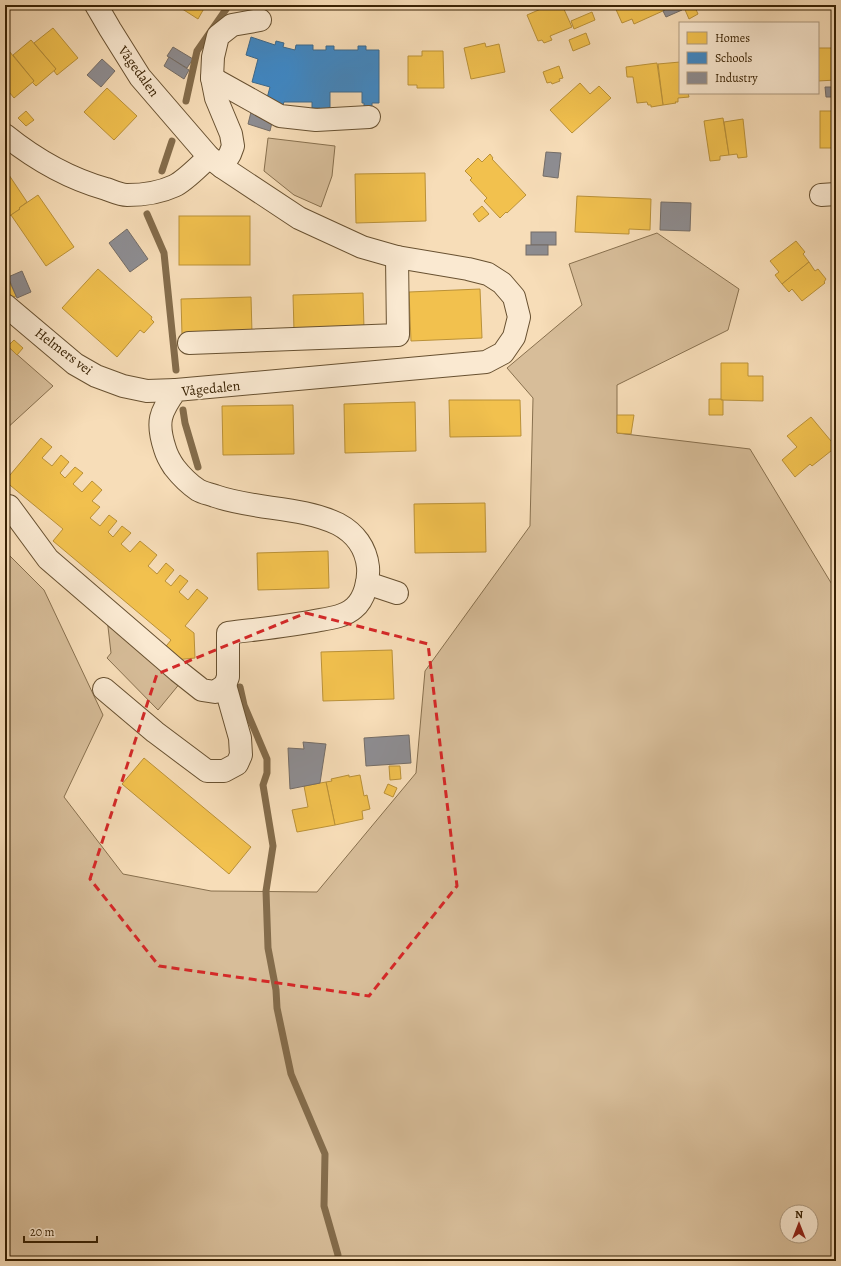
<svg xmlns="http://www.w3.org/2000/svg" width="841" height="1266" font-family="Alegreya,serif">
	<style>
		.green { fill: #d7bd99; stroke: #88704e; fill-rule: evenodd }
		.homes { fill: #f2c14e; stroke: #ba9138 }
		.schools { fill: #3f88c5; stroke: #3d698b }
		.industry { fill: #8d8d92; stroke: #746d67 }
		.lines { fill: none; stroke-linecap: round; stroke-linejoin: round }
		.stream { stroke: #846c4b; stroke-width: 7 }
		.minor-casing { stroke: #685131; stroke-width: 24 }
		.minor { stroke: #fae9d1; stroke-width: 22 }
		.marked { fill: none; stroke: #d62828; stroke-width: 3; stroke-dasharray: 8 5; stroke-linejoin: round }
		.labels { text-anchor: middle; stroke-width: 4; stroke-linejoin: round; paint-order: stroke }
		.street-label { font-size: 14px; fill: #392204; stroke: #fae9d1 }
	</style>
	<rect width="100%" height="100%" fill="#f7ddb8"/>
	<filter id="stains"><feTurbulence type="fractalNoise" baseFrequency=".005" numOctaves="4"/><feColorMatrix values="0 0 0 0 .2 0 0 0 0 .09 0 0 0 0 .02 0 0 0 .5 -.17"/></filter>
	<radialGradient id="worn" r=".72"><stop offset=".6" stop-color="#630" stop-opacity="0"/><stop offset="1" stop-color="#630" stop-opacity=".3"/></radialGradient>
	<g class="green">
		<polygon points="268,138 335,146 332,176 321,207 294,195 264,171"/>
		<path d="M 657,233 L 739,289 L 728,330 L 617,385 L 617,433 L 750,449 L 836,591 L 836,1261 L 5,1261 L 5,551 L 44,590 L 103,715 L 64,797 L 123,874 L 211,891 L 317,892 L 416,773 L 425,671 L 530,526 L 533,398 L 507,368 L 582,305 L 569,264 ZM 787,1212 L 811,1212 L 811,1236 L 787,1236 Z"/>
		<polygon points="5,344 53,386 5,430"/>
		<polygon points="107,618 181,682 158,710 107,658 111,653"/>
	</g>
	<g class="homes">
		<polygon points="176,5 206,5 198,19"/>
		<polygon points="550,5 562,5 572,27 550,36 552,40 544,43 542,40 538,41 527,15"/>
		<polygon points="614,5 663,5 665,10 634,24 632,19 622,23"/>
		<polygon points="683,5 694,5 698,14 689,19"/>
		<polygon points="592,12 595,20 574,29 571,21"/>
		<polygon points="53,28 78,58 57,75 54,71 56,69 34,43"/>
		<polygon points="586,33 590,44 573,51 569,40"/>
		<polygon points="31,40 56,69 36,86 32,82 34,81 13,55"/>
		<polygon points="485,43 486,47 499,44 505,72 471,79 464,48"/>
		<polygon points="818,48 836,48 836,80 818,81"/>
		<polygon points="9,51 34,81 14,98 5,87 5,55"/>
		<polygon points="422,51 443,51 444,88 417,88 417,85 408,85 408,56 422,56"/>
		<polygon points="680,62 680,93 688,93 689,97 678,98 678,102 675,102 676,103 663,105 658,64"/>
		<polygon points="657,63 663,105 651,107 651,105 648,105 647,102 637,103 633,77 627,77 626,67"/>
		<polygon points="559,66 563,78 559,79 560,81 552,84 551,82 547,83 543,72"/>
		<polygon points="580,83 590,94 599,86 611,98 572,133 550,110"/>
		<polygon points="107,88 137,116 114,140 84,112"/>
		<polygon points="26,111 34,120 26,126 18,118"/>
		<rect x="820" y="111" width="16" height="37"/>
		<polygon points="723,118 729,155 720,156 720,160 710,161 704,121"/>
		<polygon points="743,119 747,157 738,158 737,154 729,155 724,122"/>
		<polygon points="490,154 493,158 492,159 526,195 507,213 506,212 500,218 484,201 487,198 470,180 472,178 465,171 478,158 482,162"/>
		<polygon points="5,169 27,202 19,208 20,209 5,219"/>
		<polygon points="425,173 426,221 356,223 355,174"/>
		<polygon points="38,195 74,247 46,266 11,215 20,209 19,208"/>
		<polygon points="577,196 651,199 650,230 629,229 629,234 575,232"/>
		<polygon points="482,206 489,214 479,222 473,214"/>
		<rect x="179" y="216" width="71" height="49"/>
		<polygon points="796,241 805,252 803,254 809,262 782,284 775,275 779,272 770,261"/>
		<polygon points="809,262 815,271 818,269 826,279 824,282 825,283 802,301 792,289 789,292 782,284"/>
		<polygon points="98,269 152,317 151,319 154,322 144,333 140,330 117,357 62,308"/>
		<polygon points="5,272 16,296 5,301"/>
		<polygon points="480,289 482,338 411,341 409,292"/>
		<polygon points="363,293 364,329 294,331 293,295"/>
		<polygon points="251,297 252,333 182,335 181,299"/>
		<polygon points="14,340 23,348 17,355 8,346"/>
		<polygon points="721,363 748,363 748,376 763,376 763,401 721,400"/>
		<polygon points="709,399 721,399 721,400 723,400 723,415 709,415"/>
		<polygon points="449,400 520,400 521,436 450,437"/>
		<polygon points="415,402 416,451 345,453 344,404"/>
		<polygon points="293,405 294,454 223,455 222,406"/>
		<polygon points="617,415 634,415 631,434 617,433"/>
		<polygon points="811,417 836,447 812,466 810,464 795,477 782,460 797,447 787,436"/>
		<polygon points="41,438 52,447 42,458 52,466 61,455 69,462 60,473 65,478 75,467 83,473 73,484 82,492 92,481 102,490 92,501 100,507 90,518 100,526 109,515 117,521 108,532 113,537 122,526 131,533 121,544 130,552 140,541 157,555 148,566 157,574 166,563 174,570 165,581 171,586 180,575 188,581 179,592 188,600 197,589 208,598 185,626 194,633 195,658 175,660 163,650 171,640 53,541 63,529 5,481"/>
		<polygon points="485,503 486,552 415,553 414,504"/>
		<polygon points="328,551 329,588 258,590 257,553"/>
		<polygon points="392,650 394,699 323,701 321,652"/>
		<polygon points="144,758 251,847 229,874 122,784"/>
		<polygon points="389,766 400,766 401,779 390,780"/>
		<polygon points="349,775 349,777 360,775 364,796 367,795 370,809 362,811 363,819 335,825 326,782 332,781 331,779"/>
		<polygon points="326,782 335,825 297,832 292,810 308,807 304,786"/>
		<polygon points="388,784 397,788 393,797 384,793"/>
	</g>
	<polygon class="schools" points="251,37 275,45 276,41 284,43 283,47 295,50 296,45 313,45 313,50 326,50 326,46 334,46 334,50 358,50 358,46 366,46 366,50 379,50 379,103 372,103 372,111 364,111 364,103 362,103 362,92 330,92 330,108 328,108 328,115 320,115 320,108 312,108 312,102 284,102 281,110 273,107 275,101 267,98 270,87 252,82 258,59 246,55"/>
	<g class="industry">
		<polygon points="663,5 680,5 682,10 666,17 663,11 665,10"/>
		<polygon points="173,47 193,59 187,68 167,56"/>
		<polygon points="169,57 189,70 184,79 164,66"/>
		<polygon points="102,59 115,71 101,87 87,75"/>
		<polygon points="825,87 836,87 836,97 826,97"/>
		<polygon points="251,112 273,118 270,131 248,124"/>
		<polygon points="546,152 561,153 558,178 543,176"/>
		<polygon points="661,202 691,203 690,231 660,230"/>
		<polygon points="127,229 148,259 130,272 109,243"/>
		<rect x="531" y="232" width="25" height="13"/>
		<rect x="526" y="245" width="22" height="10"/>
		<polygon points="22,271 31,292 17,298 8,277"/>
		<polygon points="409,735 411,763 366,766 364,738"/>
		<polygon points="303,742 326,744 320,783 290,789 288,748 304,749"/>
	</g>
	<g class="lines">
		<g class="stream">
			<polyline points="186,101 197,51 229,5"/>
			<polyline points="162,171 172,141"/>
			<polyline points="147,214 164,253 176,370"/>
			<polyline points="183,410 185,423 198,467"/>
			<polyline points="240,687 244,705 267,759 267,773 263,785 273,846 266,891 268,948 276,990 277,1008 291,1074 325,1154 324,1206 338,1255 337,1261"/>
		</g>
		<g class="minor-casing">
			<g id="minor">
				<polyline points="212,78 280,116 316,120 369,117"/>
				<path d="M 5,135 C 36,160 67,178 106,189 C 112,191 120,195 127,195 C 143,195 159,193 174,186 C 185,181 200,165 209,157"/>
				<polyline points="222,167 230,154 233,146 231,134 216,98 212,78 213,57 218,36 232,25 260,20"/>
				<polyline points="821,195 836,194"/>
				<polyline points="5,305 75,364 96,376 123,386 147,391 176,390"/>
				<polyline points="189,343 398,335 397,257"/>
				<path d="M 9,506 L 48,559 L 178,671 L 202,690 L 215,692 L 225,685 L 228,677 L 228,633 C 259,629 290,626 320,620 C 332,618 345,616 354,608 C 365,599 369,580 368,567 C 366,548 355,533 338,524 C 300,506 255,510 215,496 C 210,494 203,493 198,490 C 189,484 181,476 174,467 C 170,461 167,456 165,449 C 156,422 160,412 176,390 L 486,362 L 503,353 L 514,337 L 519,317 L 514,297 L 502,283 L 488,274 L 468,269 L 397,257 L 362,247 L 299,218 L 222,167 L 209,157 L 140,77 L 110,29 L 96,5"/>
				<polyline points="367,583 397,593"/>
				<polyline points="104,689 155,732 207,771 224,771 237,764 241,755 240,738 225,685"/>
			</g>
		</g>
		<use href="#minor" class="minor"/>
	</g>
	<path class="marked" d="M 306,613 L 428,644 L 457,886 L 369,996 L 159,966 L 90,879 L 157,674 Z"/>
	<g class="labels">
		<g class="street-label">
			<text transform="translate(139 71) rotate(54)" y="5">Vågedalen</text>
			<text transform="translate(64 351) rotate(37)" y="5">Helmers vei</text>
			<text transform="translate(211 388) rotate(-6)" y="5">Vågedalen</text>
		</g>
	</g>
	<rect width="841" height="1266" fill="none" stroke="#f7ddb8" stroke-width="20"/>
	<rect x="6" y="6" width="829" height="1254" fill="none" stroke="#392204" stroke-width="2"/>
	<rect x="10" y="10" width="821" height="1246" fill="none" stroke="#392204"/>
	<rect x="679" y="22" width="140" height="72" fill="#fae9d1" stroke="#ad997f"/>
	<rect x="687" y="32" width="20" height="12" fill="#f2c14e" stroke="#ad997f"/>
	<text x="715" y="42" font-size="12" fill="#392204">Homes</text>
	<rect x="687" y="52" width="20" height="12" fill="#3f88c5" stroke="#ad997f"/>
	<text x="715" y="62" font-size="12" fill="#392204">Schools</text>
	<rect x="687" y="72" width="20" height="12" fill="#8d8d92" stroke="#ad997f"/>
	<text x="715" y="82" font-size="12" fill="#392204">Industry</text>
	<g transform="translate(799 1224)"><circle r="19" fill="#fae9d1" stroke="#ad997f"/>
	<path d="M0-3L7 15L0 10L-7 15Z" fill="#8f2418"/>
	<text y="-6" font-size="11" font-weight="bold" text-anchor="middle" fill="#392204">N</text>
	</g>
	<path d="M24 1236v6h73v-6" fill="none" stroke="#392204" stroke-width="2"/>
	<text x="30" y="1236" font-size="12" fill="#392204" stroke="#fae9d1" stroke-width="3" paint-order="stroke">20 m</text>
	<rect width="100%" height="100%" filter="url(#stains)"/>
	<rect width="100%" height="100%" fill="url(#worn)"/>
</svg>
